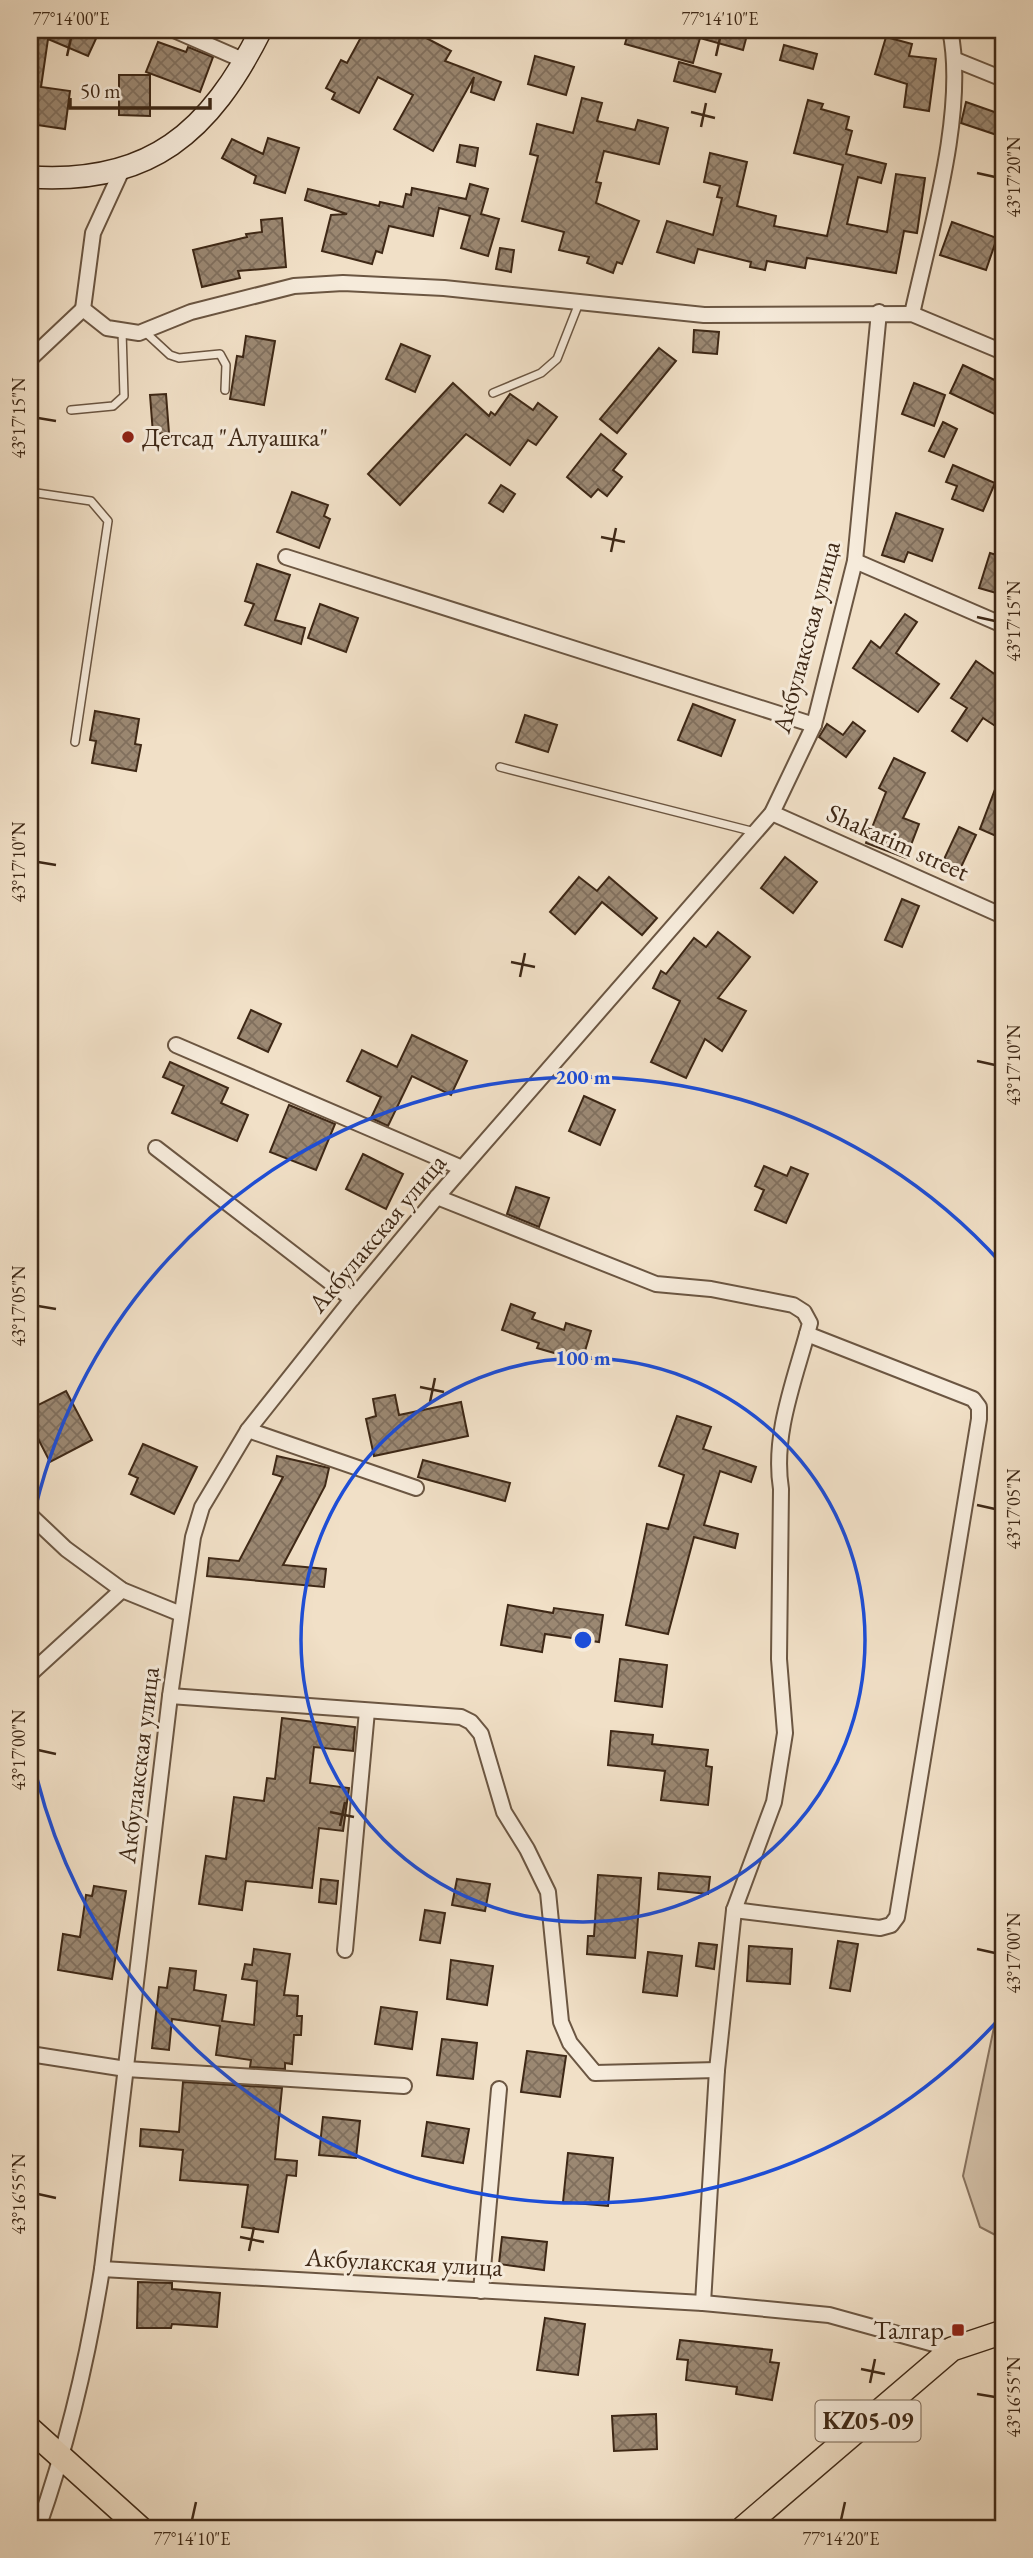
<svg xmlns="http://www.w3.org/2000/svg" width="1033" height="2558" font-family="'EB Garamond',serif">
	<style>
		.pitch { fill: #d3c1a9; stroke: #887460; stroke-width: 2 }
		.building { fill: url(#building-cross-hatch); stroke: #3e2816; stroke-width: 2 }
		.lines { fill: none; stroke-linecap: round; stroke-linejoin: round }
		.service-casing { stroke: #6b5642; stroke-width: 10 }
		.minor-casing { stroke: #6b5642; stroke-width: 18 }
		.secondary-casing { stroke: #3e2816; stroke-width: 24 }
		.primary-casing { stroke: #3e2816; stroke-width: 26 }
		.service { stroke: #f6ebdb; stroke-width: 7 }
		.minor { stroke: #f6ebdb; stroke-width: 14 }
		.secondary { stroke: #f6ebdb; stroke-width: 21 }
		.primary { stroke: #f1e0c7; stroke-width: 23 }
		.ticks { fill: none; stroke: #3e2816; stroke-width: 2.5 }
		.ring { fill: none; stroke: #1d4ed8; stroke-width: 3.5 }
		.poi-dot { fill: #8f2418; stroke: #f6ebdb; stroke-width: 2.5 }
		.labels { text-anchor: middle; stroke-width: 6; stroke-linejoin: round; paint-order: stroke }
		.shield { fill: #f6ebdb; stroke: #756251; stroke-width: 2 }
		.shield-label { font-size: 24px; font-weight: bold; fill: #3e2816 }
		.poi-label { font-size: 26px; fill: #3e2816; stroke: #f6ebdb; text-anchor: start }
		.street-label { font-size: 26px; fill: #3e2816; stroke: #f6ebdb }
		.centre { fill: #1d4ed8; stroke: #f6ebdb; stroke-width: 3.5 }
		.ring-label { font-size: 21px; text-anchor: middle; font-weight: bold; fill: #1d4ed8; stroke: #f6ebdb; stroke-width: 6; stroke-linejoin: round; paint-order: stroke }
		.neatline { fill: none; stroke: #3e2816; stroke-width: 2.5 }
		.ticks-label { font-size: 18px; text-anchor: middle; fill: #3e2816 }
	</style>
	<defs>
		<pattern id="building-cross-hatch" width="8" height="8" patternUnits="userSpaceOnUse" patternTransform="scale(1.75)"><rect width="8" height="8" fill="#9b8872"/><path d="M0 0l8 8M0 8l8-8" fill="none" stroke="#806f5d"/></pattern>
	</defs>
	<rect width="100%" height="100%" fill="#f1e0c7"/>
	<filter id="stains"><feTurbulence type="fractalNoise" baseFrequency=".00286" numOctaves="4"/><feColorMatrix values="0 0 0 0 .2 0 0 0 0 .09 0 0 0 0 .02 0 0 0 .5 -.17"/></filter>
	<radialGradient id="worn" r=".72"><stop offset=".6" stop-color="#630" stop-opacity="0"/><stop offset="1" stop-color="#630" stop-opacity=".3"/></radialGradient>
	<polygon class="pitch" points="1003,1984 1003,2239 980,2227 963,2176"/>
	<g class="building">
		<polygon points="30,30 100,30 88,56 48,39 41,87 70,91 65,129 30,124"/>
		<polygon points="365,30 411,30 451,51 445,61 501,82 494,100 471,92 474,77 433,151 394,129 413,95 378,77 359,113 332,99 335,93 326,88 341,60 347,63"/>
		<polygon points="629,30 649,35 651,30 729,30 747,35 743,50 700,38 693,63 625,44"/>
		<polygon points="886,37 912,44 909,56 936,59 929,111 904,107 907,84 875,74"/>
		<polygon points="158,42 186,52 188,47 213,57 200,92 146,72"/>
		<polygon points="784,45 817,54 813,69 780,60"/>
		<polygon points="535,56 574,67 566,95 528,84"/>
		<polygon points="679,62 721,74 715,92 674,81"/>
		<polygon points="119,75 150,75 150,116 119,115"/>
		<polygon points="582,98 602,103 597,121 635,130 638,120 668,128 659,164 604,151 596,182 601,183 596,203 639,221 622,264 617,262 613,273 587,263 589,257 559,250 564,232 522,221 538,156 530,154 537,124 573,133"/>
		<polygon points="808,100 823,104 821,109 849,117 846,129 852,131 846,154 886,164 881,183 858,177 847,224 887,232 896,174 925,178 917,233 904,231 896,273 807,258 805,268 767,261 765,270 750,267 751,262 698,249 694,263 657,252 667,221 713,235 722,198 717,197 720,186 704,182 710,153 747,162 737,206 776,216 774,226 827,236 843,165 794,153"/>
		<polygon points="966,102 1003,115 1003,137 961,123"/>
		<polygon points="268,138 299,148 285,193 254,183 256,176 222,158 232,139 263,154"/>
		<polygon points="460,145 478,148 475,166 457,162"/>
		<polygon points="470,184 488,189 481,214 499,219 488,256 461,248 470,216 439,208 433,236 389,226 382,253 376,251 372,264 322,251 331,215 347,214 305,200 308,189 379,206 380,202 403,207 406,194 411,195 412,188 466,199"/>
		<polygon points="282,218 286,267 238,271 240,278 202,287 193,250 247,237 246,234 262,232 261,220"/>
		<polygon points="952,222 997,238 986,270 940,255"/>
		<polygon points="500,248 514,250 511,272 496,269"/>
		<polygon points="694,330 719,332 717,354 693,352"/>
		<polygon points="246,336 275,341 264,405 230,399 237,356 243,357"/>
		<polygon points="401,344 430,356 415,392 386,379"/>
		<polygon points="659,348 676,361 617,433 600,419"/>
		<polygon points="963,365 1003,384 1003,418 950,393"/>
		<polygon points="453,383 489,416 491,412 495,415 510,394 533,410 538,403 557,417 536,445 528,440 510,465 466,434 400,505 368,474"/>
		<polygon points="914,383 945,395 934,426 902,414"/>
		<polygon points="166,394 169,433 153,434 150,395"/>
		<polygon points="943,422 957,429 944,457 929,451"/>
		<polygon points="601,434 626,454 613,470 622,477 607,496 598,489 591,497 567,477"/>
		<polygon points="953,465 995,483 983,511 952,499 957,486 946,482"/>
		<polygon points="501,485 515,494 503,512 489,503"/>
		<polygon points="292,492 328,505 324,516 330,519 319,548 277,532"/>
		<polygon points="896,513 943,529 932,561 908,552 904,562 882,555"/>
		<polygon points="990,553 1003,557 1003,595 979,588"/>
		<polygon points="257,564 290,575 275,620 305,628 301,644 245,625 254,604 245,601"/>
		<polygon points="320,604 358,618 346,652 308,638"/>
		<polygon points="905,614 917,622 896,653 939,684 918,712 853,668 871,641 880,648"/>
		<polygon points="976,661 1003,680 1003,731 983,718 967,741 952,731 967,708 951,698"/>
		<polygon points="693,704 735,720 721,756 678,740"/>
		<polygon points="95,711 139,719 135,744 141,745 136,771 92,763 96,741 90,740"/>
		<polygon points="525,715 557,725 548,752 516,742"/>
		<polygon points="853,722 865,731 846,757 819,737 827,724 843,735"/>
		<polygon points="894,758 925,773 903,818 919,824 906,858 866,843 886,792 879,788"/>
		<polygon points="1002,771 1003,771 1003,839 980,829"/>
		<polygon points="959,827 976,835 956,878 939,870"/>
		<polygon points="785,857 817,882 793,913 761,888"/>
		<polygon points="579,877 597,891 609,877 657,918 642,935 602,902 575,934 550,912"/>
		<polygon points="902,899 919,906 902,947 885,940"/>
		<polygon points="718,932 750,957 718,998 746,1011 722,1051 705,1039 686,1078 651,1062 680,1001 653,988 661,971 666,974 694,938 706,947"/>
		<polygon points="251,1010 281,1024 268,1052 238,1038"/>
		<polygon points="412,1035 467,1061 451,1095 412,1076 388,1126 371,1118 381,1097 347,1081 362,1050 397,1067"/>
		<polygon points="170,1062 228,1088 221,1103 248,1115 237,1141 172,1113 184,1086 163,1077"/>
		<polygon points="584,1096 615,1110 600,1145 569,1131"/>
		<polygon points="289,1105 335,1124 316,1170 270,1152"/>
		<polygon points="363,1154 403,1174 386,1209 346,1189"/>
		<polygon points="764,1166 787,1176 791,1167 808,1174 786,1223 755,1210 764,1190 755,1186"/>
		<polygon points="516,1187 549,1198 539,1227 507,1214"/>
		<polygon points="511,1304 535,1313 532,1319 564,1330 566,1323 591,1331 582,1361 537,1348 539,1343 502,1330"/>
		<polygon points="66,1391 92,1440 50,1462 30,1423 30,1409"/>
		<polygon points="395,1395 399,1415 461,1402 468,1436 374,1456 366,1419 376,1416 373,1399"/>
		<polygon points="677,1416 711,1427 703,1449 756,1467 751,1482 720,1471 704,1525 738,1534 735,1548 694,1537 668,1634 626,1625 647,1524 668,1529 684,1475 659,1466"/>
		<polygon points="143,1444 197,1467 174,1514 131,1494 138,1478 129,1474"/>
		<polygon points="277,1456 329,1468 325,1486 283,1565 326,1569 324,1587 207,1576 209,1558 239,1561 283,1477 273,1474"/>
		<polygon points="423,1460 510,1483 505,1501 418,1477"/>
		<polygon points="508,1605 553,1613 554,1608 603,1615 599,1642 545,1634 542,1652 501,1645"/>
		<polygon points="620,1659 667,1665 662,1707 615,1701"/>
		<polygon points="282,1718 355,1727 353,1751 314,1747 310,1783 349,1788 343,1831 319,1828 312,1888 246,1881 242,1910 199,1904 206,1856 226,1859 234,1797 264,1801 267,1778 275,1779"/>
		<polygon points="611,1731 653,1735 652,1744 708,1750 706,1766 712,1767 708,1805 661,1800 665,1771 608,1765"/>
		<polygon points="659,1873 710,1877 708,1894 658,1889"/>
		<polygon points="598,1875 641,1878 635,1958 587,1954 588,1936 594,1936"/>
		<polygon points="321,1879 338,1881 336,1904 319,1902"/>
		<polygon points="457,1879 490,1884 485,1911 452,1905"/>
		<polygon points="94,1886 126,1891 112,1979 58,1970 63,1934 80,1937 86,1895 92,1896"/>
		<polygon points="425,1910 445,1913 440,1943 420,1940"/>
		<polygon points="838,1941 858,1944 850,1991 830,1988"/>
		<polygon points="699,1943 717,1945 714,1969 696,1966"/>
		<polygon points="749,1946 792,1949 790,1984 747,1981"/>
		<polygon points="254,1949 290,1954 284,1995 298,1996 297,2016 302,2016 301,2035 294,2035 292,2064 285,2063 285,2069 250,2067 251,2060 216,2055 220,2026 172,2019 169,2050 152,2048 159,1987 167,1988 170,1968 196,1971 194,1990 226,1995 222,2021 254,2025 257,1981 242,1979 245,1964 252,1965"/>
		<polygon points="648,1952 682,1956 677,1996 643,1992"/>
		<polygon points="451,1960 493,1966 487,2005 447,1999"/>
		<polygon points="381,2007 417,2012 412,2049 375,2044"/>
		<polygon points="442,2039 477,2043 473,2079 437,2075"/>
		<polygon points="527,2051 566,2056 560,2097 521,2092"/>
		<polygon points="183,2082 282,2088 275,2159 297,2161 296,2176 287,2175 278,2232 242,2227 248,2185 180,2180 183,2150 140,2146 141,2129 179,2132"/>
		<polygon points="323,2117 360,2121 356,2158 319,2155"/>
		<polygon points="427,2122 469,2129 463,2163 422,2156"/>
		<polygon points="568,2153 613,2158 608,2206 563,2202"/>
		<polygon points="502,2237 547,2242 544,2270 499,2264"/>
		<polygon points="138,2282 172,2283 172,2289 220,2293 217,2327 172,2324 171,2328 137,2328"/>
		<polygon points="545,2318 585,2324 578,2375 537,2370"/>
		<polygon points="680,2340 772,2350 770,2362 779,2363 772,2400 736,2394 737,2387 686,2380 688,2360 677,2359"/>
		<polygon points="656,2414 657,2449 614,2451 612,2416"/>
	</g>
	<g class="lines">
		<g class="service-casing">
			<g id="service">
				<polyline points="144,331 170,355 179,358 220,354 226,365 225,390"/>
				<polyline points="493,393 541,373 557,359 579,303"/>
				<polyline points="71,410 113,406 124,396 122,331"/>
				<polyline points="30,492 91,501 108,521 75,742"/>
				<polyline points="500,767 755,832"/>
			</g>
		</g>
		<g class="minor-casing">
			<g id="minor">
				<polyline points="174,30 245,61"/>
				<polyline points="956,60 1003,79"/>
				<polyline points="122,170 93,233 83,309 107,328 139,333 191,312 294,286 343,283 444,288 704,315 912,314 1003,352"/>
				<path d="M 912,314 C 930,232 967,110 950,30"/>
				<polyline points="30,359 83,309"/>
				<polyline points="286,557 814,725"/>
				<polyline points="855,561 1003,625"/>
				<polyline points="772,813 1003,916"/>
				<polyline points="176,1045 462,1168"/>
				<polyline points="156,1148 352,1299"/>
				<path d="M 437,1197 L 656,1284 L 711,1289 L 793,1305 L 804,1312 L 810,1323 C 796,1377 772,1433 781,1489 L 779,1659 L 785,1733 L 774,1802 L 734,1910 L 717,2070 L 703,2303"/>
				<polyline points="248,1430 416,1488"/>
				<polyline points="30,1515 66,1549 122,1590 181,1614"/>
				<polyline points="30,1674 122,1590"/>
				<polyline points="170,1696 461,1717 471,1722 481,1734 504,1812 527,1849 548,1892 561,2022 570,2043 595,2073 717,2070"/>
				<polyline points="734,1910 880,1928 891,1925 897,1917 979,1419 979,1407 973,1399 807,1334"/>
				<polyline points="345,1950 367,1711"/>
				<polyline points="30,2054 126,2069 404,2086"/>
				<polyline points="102,2269 703,2303 829,2315 952,2349"/>
				<polyline points="481,2291 499,2089"/>
				<path d="M 38,2528 C 68,2443 88,2358 102,2269 L 170,1696 L 193,1537 L 202,1507 L 248,1430 L 352,1299 L 437,1197 L 772,813 L 814,725 L 855,561 L 879,312"/>
			</g>
		</g>
		<g class="secondary-casing">
			<path id="secondary" d="M 30,177 C 150,185 210,132 261,30"/>
		</g>
		<g class="primary-casing">
			<g id="primary">
				<polyline points="30,2429 140,2528"/>
				<polyline points="743,2528 952,2349 1003,2332"/>
			</g>
		</g>
		<use href="#service" class="service"/>
		<use href="#minor" class="minor"/>
		<use href="#secondary" class="secondary"/>
		<use href="#primary" class="primary"/>
	</g>
	<path class="ticks" d="M 67,56 L 71,38M 716,56 L 720,38M 691,112 L 715,118M 701,127 L 706,103M 977,173 L 995,177M 38,418 L 56,421M 601,537 L 625,542M 611,552 L 616,528M 977,617 L 995,621M 38,862 L 56,865M 511,962 L 535,967M 520,977 L 525,953M 977,1061 L 995,1065M 38,1306 L 56,1309M 420,1387 L 444,1392M 430,1402 L 435,1378M 977,1505 L 995,1509M 38,1750 L 56,1754M 330,1812 L 354,1817M 340,1826 L 345,1802M 977,1949 L 995,1953M 38,2194 L 56,2198M 240,2237 L 264,2242M 249,2251 L 254,2227M 861,2369 L 885,2374M 870,2383 L 875,2359M 977,2394 L 995,2397M 192,2520 L 196,2502M 841,2520 L 845,2502"/>
	<g class="ring">
		<circle cx="583" cy="1640" r="282"/>
		<path d="M1001 2017A563 563 0 0 1 30 1747M30 1533A563 563 0 0 1 1001 1263"/>
	</g>
	<g class="poi-dot">
		<circle cx="128" cy="437" r="7"/>
		<rect x="951" y="2323" width="14" height="14" rx="3.5"/>
	</g>
	<g class="labels">
		<rect class="shield" x="815.5" y="2400.5" width="105" height="41" rx="5"/>
		<g class="shield-label">
			<text x="868" y="2429">KZ05-09</text>
		</g>
		<g class="poi-label">
			<text x="142" y="446">Детсад "Алуашка"</text>
			<text x="944" y="2339" text-anchor="end">Талгар</text>
		</g>
		<g class="street-label">
			<text transform="translate(806 637) rotate(-75)" y="9">Акбулакская улица</text>
			<text transform="translate(898 842) rotate(24)" y="9">Shakarim street</text>
			<text transform="translate(377 1233) rotate(-50)" y="9">Акбулакская улица</text>
			<text transform="translate(138 1765) rotate(-83)" y="9">Акбулакская улица</text>
			<text transform="translate(404 2262) rotate(3)" y="9">Акбулакская улица</text>
		</g>
	</g>
	<circle cx="583" cy="1640" r="10" class="centre"/>
	<g class="ring-label">
		<text x="583" y="1084">200 m</text>
		<text x="583" y="1365">100 m</text>
	</g>
	<rect width="1033" height="2558" fill="none" stroke="#f1e0c7" stroke-width="77"/>
	<path d="M70 98v10h140v-10" fill="none" stroke="#3e2816" stroke-width="3.5"/>
	<text x="80" y="98" font-size="21" fill="#3e2816" stroke="#f6ebdb" stroke-width="5" paint-order="stroke">50 m</text>
	<rect x="38" y="38" width="957" height="2482" class="neatline"/>
	<g class="ticks-label">
		<text x="71" y="25">77°14'00"E</text>
		<text x="720" y="25">77°14'10"E</text>
		<text transform="translate(1014 177) rotate(-90)" y="6">43°17'20"N</text>
		<text transform="translate(19 418) rotate(-90)" y="6">43°17'15"N</text>
		<text transform="translate(1014 621) rotate(-90)" y="6">43°17'15"N</text>
		<text transform="translate(19 862) rotate(-90)" y="6">43°17'10"N</text>
		<text transform="translate(1014 1065) rotate(-90)" y="6">43°17'10"N</text>
		<text transform="translate(19 1306) rotate(-90)" y="6">43°17'05"N</text>
		<text transform="translate(1014 1509) rotate(-90)" y="6">43°17'05"N</text>
		<text transform="translate(19 1750) rotate(-90)" y="6">43°17'00"N</text>
		<text transform="translate(1014 1953) rotate(-90)" y="6">43°17'00"N</text>
		<text transform="translate(19 2194) rotate(-90)" y="6">43°16'55"N</text>
		<text transform="translate(1014 2397) rotate(-90)" y="6">43°16'55"N</text>
		<text x="192" y="2545">77°14'10"E</text>
		<text x="841" y="2545">77°14'20"E</text>
	</g>
	<rect width="100%" height="100%" filter="url(#stains)"/>
	<rect width="100%" height="100%" fill="url(#worn)"/>
</svg>
